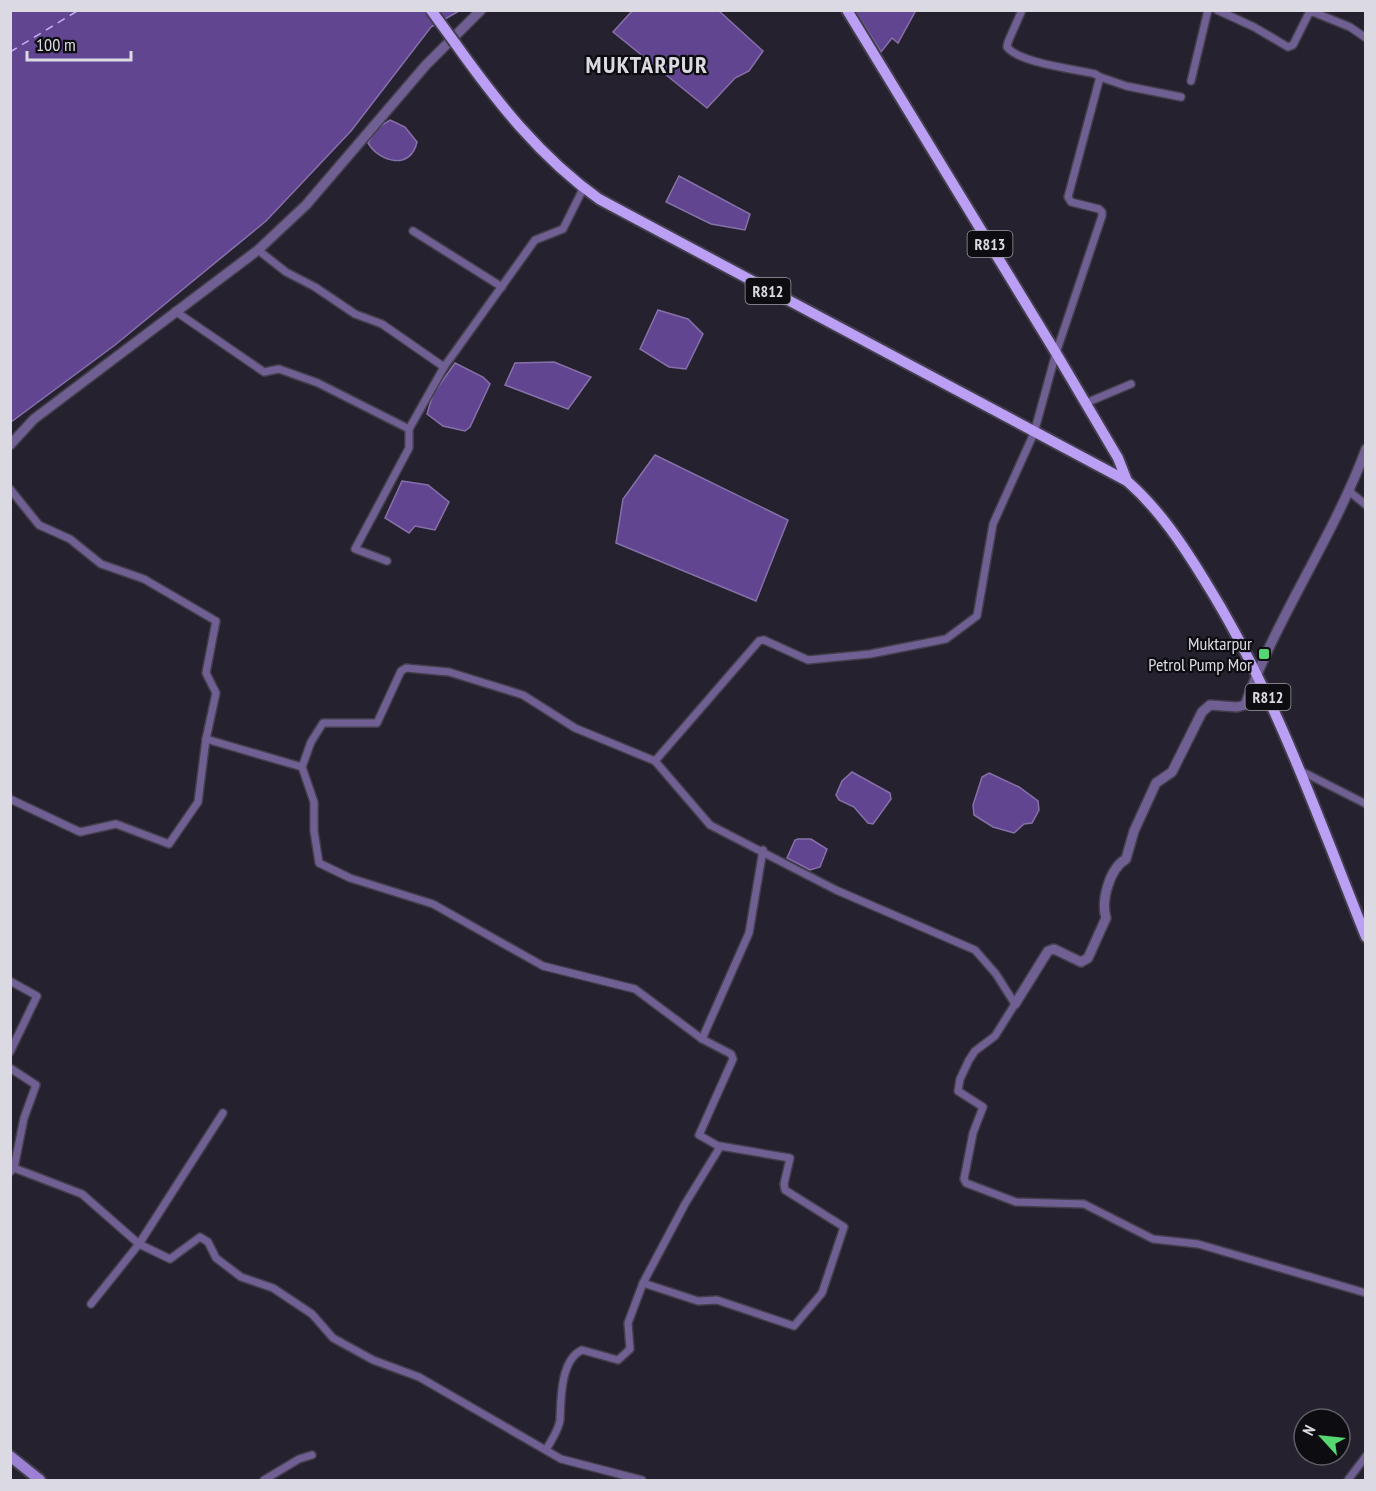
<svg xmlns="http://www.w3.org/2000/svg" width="1376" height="1491" font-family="'PT Sans Narrow',sans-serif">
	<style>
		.water { fill: #614591; stroke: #8671a9; stroke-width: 1.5 }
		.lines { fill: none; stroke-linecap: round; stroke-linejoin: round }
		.ferry { stroke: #c5b2f2; stroke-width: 1.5; stroke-dasharray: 8 6; stroke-linecap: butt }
		.minor-casing { stroke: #423e4b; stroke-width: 10 }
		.tertiary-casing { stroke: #423e4b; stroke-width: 12 }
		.secondary-casing { stroke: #423e4b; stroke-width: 14 }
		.primary-casing { stroke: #423e4b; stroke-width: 14 }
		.minor { stroke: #705f93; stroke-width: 7 }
		.tertiary { stroke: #705f93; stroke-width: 9 }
		.secondary { stroke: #9b80d3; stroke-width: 10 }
		.primary { stroke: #ba9ff4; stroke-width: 10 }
		.primary-bridge-casing { stroke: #423e4b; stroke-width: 14; stroke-linecap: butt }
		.primary-bridge { stroke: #ba9ff4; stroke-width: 10 }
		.poi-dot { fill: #55d672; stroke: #0d0c11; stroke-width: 2 }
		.labels { text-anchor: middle; stroke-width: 4.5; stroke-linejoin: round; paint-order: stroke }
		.shield { fill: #0d0c11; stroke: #9d9ca3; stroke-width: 1.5 }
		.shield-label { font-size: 16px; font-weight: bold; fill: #dbd9e2 }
		.poi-label { font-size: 18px; fill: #dbd9e2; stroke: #0d0c11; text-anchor: end }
		.district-label { font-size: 24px; font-weight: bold; letter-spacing: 1.5px; fill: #dbd9e2; stroke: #0d0c11 }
	</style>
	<rect width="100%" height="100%" fill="#25212e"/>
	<g class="water">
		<polygon points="633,10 719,11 763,51 749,71 735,78 707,108 613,32"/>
		<polygon points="912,10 915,12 898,43 892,38 881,52 855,11"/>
		<polygon points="11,11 459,11 431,27 351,131 266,221 115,345 11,422"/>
		<path d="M 390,120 L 405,127 L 417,142 C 411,170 380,163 368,143 L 376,129 Z"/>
		<polygon points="679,176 750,214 745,230 711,224 666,202"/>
		<polygon points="658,310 688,319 703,334 686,369 669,367 640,349"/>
		<polygon points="554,362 591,377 568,409 505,385 515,363"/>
		<polygon points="455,363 483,377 490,384 470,427 465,431 443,426 427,414 433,394"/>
		<polygon points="655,455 788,520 756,601 616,543 623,499"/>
		<polygon points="402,481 428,485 449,502 435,530 415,526 409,533 385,518"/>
		<polygon points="852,772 890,793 891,799 873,824 868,823 854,807 839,800 836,795 842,781"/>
		<polygon points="989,773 1019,787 1038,801 1039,810 1032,823 1024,824 1014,833 993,827 974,815 973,805 982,777"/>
		<polygon points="798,839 811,839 827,849 820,867 810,870 787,858 795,840"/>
	</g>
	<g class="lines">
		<polyline class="ferry" points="10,52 79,10"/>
		<g class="minor-casing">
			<g id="minor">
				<polyline points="1217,10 1254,27 1288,47 1293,45 1309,13 1313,12 1350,27 1366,38"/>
				<polyline points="1100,77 1126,86 1181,97"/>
				<polyline points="1191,81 1208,10"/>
				<polyline points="413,231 502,287"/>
				<polyline points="258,250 286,272 315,287 355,314 382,324 444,367 535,240 563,229 582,191 580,186"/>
				<polyline points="175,311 264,372 279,369 318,383 409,429"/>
				<polyline points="1086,403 1131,384"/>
				<polyline points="10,489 39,525 70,539 101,564 144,579 216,621 206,673 216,693 206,739"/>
				<polyline points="1350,492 1366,505"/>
				<polyline points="387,561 355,549 409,448 409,429 444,367"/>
				<polyline points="655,761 710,825 836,890 975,950 996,974 1015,1004 995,1036 975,1051 969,1060 960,1079 958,1091 983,1107 973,1133 964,1179 966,1183 1016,1202 1084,1204 1153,1239 1198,1244 1366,1293"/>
				<polyline points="302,767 314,802 314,831 319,863 350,878 433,904 543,966 635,989 702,1039"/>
				<polyline points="1299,770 1366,804"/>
				<path d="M 10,799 L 80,832 L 116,824 L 169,844 L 198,802 L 206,739 L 302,767 L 311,742 L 323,723 L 377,723 L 401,671 L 406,668 L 449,672 L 523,695 L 575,728 L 655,761 L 759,641 L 764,640 L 808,660 L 870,654 L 946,639 L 977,616 L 993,524 L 1034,433 L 1056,353 L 1102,216 L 1102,212 L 1099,209 L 1071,202 L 1068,197 L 1100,77 L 1095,74 C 1075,69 1019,63 1007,47 L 1008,42 L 1022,10"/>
				<polyline points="10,981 37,996 10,1052"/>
				<polyline points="10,1068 36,1085 24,1118 14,1168"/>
				<polyline points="10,1172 14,1168 82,1194 139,1244 170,1259 200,1237 208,1242 216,1258 241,1277 273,1288 312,1314 333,1338 373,1360 419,1377 561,1459 642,1480"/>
				<polyline points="643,1283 698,1301 717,1300 794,1326 822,1293 844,1227 785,1190 784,1184 790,1158 720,1146"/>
				<polyline points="91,1304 139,1244 223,1113"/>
				<path d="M 546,1450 C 550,1442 559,1430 560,1420 C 561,1400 560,1360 582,1350 L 618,1360 L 630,1349 L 628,1323 L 643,1283 L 685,1204 L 720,1147 L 699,1135 L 733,1059 L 731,1054 L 702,1039 L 749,933 L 763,850"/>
				<polyline points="264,1480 299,1459 312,1455"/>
				<polyline points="1348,1480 1366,1456"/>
			</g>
		</g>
		<g class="tertiary-casing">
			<g id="tertiary">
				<polyline points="10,445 34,419 258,250 306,205 426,65 481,10"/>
				<path d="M 1015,1004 L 1048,951 L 1054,949 L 1081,962 L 1088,958 L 1106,918 C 1101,901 1109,869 1126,859 L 1134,831 L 1156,783 L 1172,772 L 1202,712 L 1210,705 L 1237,707 L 1245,705 C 1277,616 1333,538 1366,449"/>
			</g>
		</g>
		<g class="secondary-casing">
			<polyline id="secondary" points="10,1456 40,1480"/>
		</g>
		<g class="primary-casing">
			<g id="primary">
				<polyline points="847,10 1056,353 1118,458 1127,481"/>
				<path d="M 455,43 C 497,102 540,157 599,199 L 1127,481 C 1159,509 1183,545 1205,581 C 1275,693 1317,815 1366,937"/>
			</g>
		</g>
		<use href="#minor" class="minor"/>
		<use href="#tertiary" class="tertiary"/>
		<use href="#secondary" class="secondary"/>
		<use href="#primary" class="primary"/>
		<g class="primary-bridge-casing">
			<polyline id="primary-bridge" points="431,10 455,43"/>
		</g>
		<use href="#primary-bridge" class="primary-bridge"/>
	</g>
	<rect class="poi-dot" x="1258" y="648" width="12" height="12" rx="3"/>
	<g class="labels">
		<g class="shield">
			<rect x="967.5" y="231" width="45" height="26" rx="4.5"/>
			<rect x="745.5" y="278" width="45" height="26" rx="4.5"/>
			<rect x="1245.5" y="684" width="45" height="26" rx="4.5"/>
		</g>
		<g class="shield-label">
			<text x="990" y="250">R813</text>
			<text x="768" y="297">R812</text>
			<text x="1268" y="703">R812</text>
		</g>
		<g class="poi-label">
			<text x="1252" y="650">Muktarpur<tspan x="1252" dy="21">Petrol Pump Mor</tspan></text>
		</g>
		<g class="district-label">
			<text x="647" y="73">MUKTARPUR</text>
		</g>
	</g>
	<rect width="1376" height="1491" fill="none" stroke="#dbd9e2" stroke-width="24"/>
	<g transform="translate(1322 1437) rotate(297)"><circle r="28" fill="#0d0c11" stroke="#5f5e65" stroke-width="1.5"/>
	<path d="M0-4.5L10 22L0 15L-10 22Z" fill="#55d672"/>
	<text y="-9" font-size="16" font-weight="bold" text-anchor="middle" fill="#dbd9e2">N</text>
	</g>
	<path d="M27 51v9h104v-9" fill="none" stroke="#dbd9e2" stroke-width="3"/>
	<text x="36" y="51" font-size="18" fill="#dbd9e2" stroke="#0d0c11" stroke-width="4.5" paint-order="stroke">100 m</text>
</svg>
